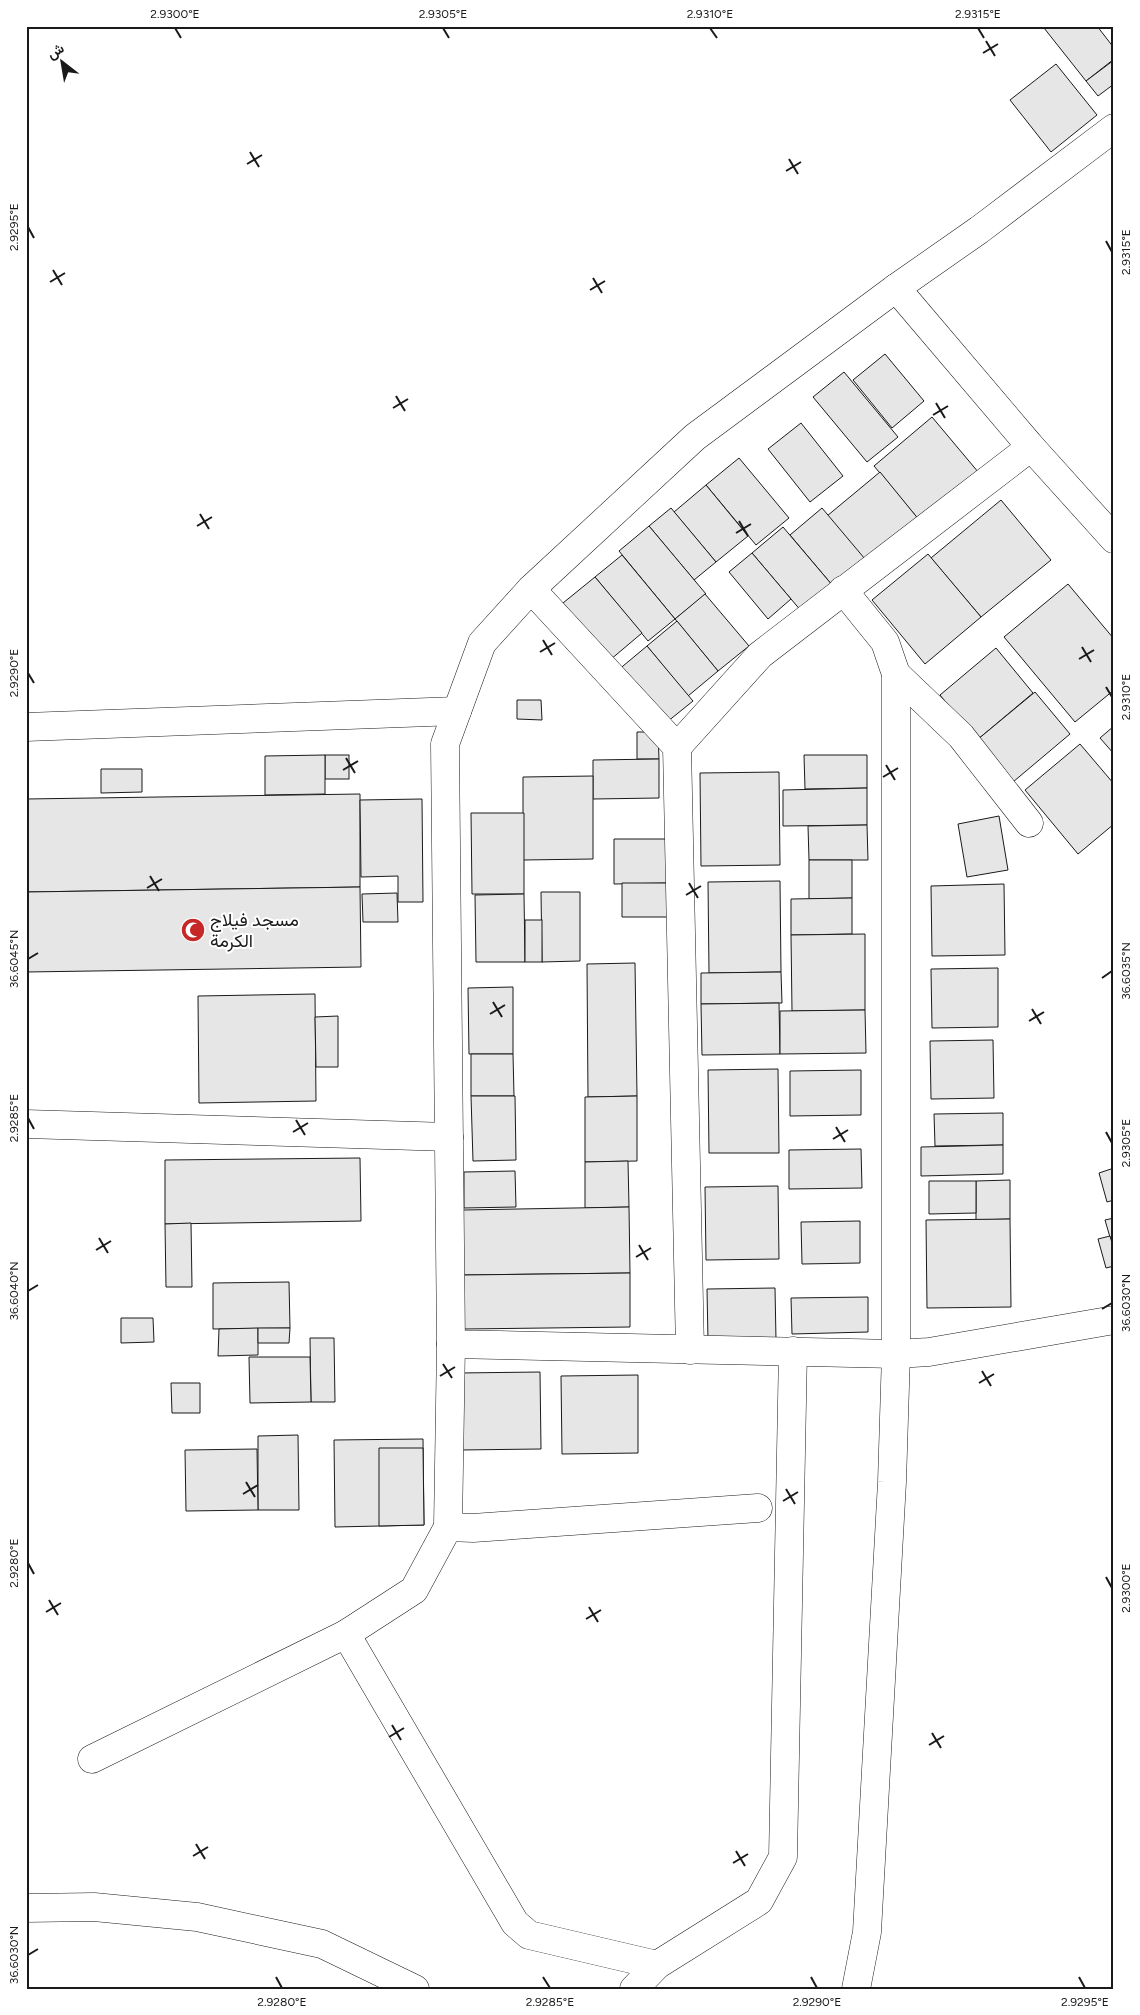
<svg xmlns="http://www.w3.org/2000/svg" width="1140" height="2015" font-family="Figtree,Vazirmatn,sans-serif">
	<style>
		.building { fill: #e6e6e6; stroke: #1a1a1a }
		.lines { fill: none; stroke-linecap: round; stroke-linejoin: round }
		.minor-casing { stroke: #1a1a1a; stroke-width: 29 }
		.minor { stroke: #fff; stroke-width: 28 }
		.ticks { fill: none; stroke: #1a1a1a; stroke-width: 2 }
		.labels { text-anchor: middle; stroke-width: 4; stroke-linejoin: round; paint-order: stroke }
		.poi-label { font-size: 18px; fill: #1a1a1a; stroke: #fff; text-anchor: start }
		.neatline { fill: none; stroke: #1a1a1a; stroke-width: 2 }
		.ticks-label { font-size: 12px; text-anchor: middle; fill: #1a1a1a }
	</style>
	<rect width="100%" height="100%" fill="#fff"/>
	<g class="building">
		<polygon points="1046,26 1097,26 1114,48 1114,59 1086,81 1044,28"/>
		<polygon points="1114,60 1114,84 1098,96 1086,81"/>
		<polygon points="1056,64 1097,115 1051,152 1010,100"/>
		<polygon points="885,354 924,401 892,428 853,380"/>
		<polygon points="844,372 898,437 867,462 813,397"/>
		<polygon points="932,417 979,473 920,521 874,466"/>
		<polygon points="801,423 843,476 810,502 768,449"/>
		<polygon points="739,458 789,518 756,545 706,485"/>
		<polygon points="880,472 920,521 868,565 827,516"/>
		<polygon points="706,485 748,536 716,562 674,512"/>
		<polygon points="1001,500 1051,560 981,617 931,558"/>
		<polygon points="671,508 716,562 694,580 649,526"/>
		<polygon points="822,508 865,559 833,586 790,535"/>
		<polygon points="649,526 706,594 675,619 619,551"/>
		<polygon points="783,527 833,586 802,612 752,553"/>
		<polygon points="752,553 791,599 768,619 729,572"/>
		<polygon points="928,554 981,617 925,664 872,600"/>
		<polygon points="622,555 675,619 648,641 595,577"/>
		<polygon points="595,577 642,633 610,660 563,603"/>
		<polygon points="1068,584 1114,639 1114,690 1075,722 1004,637"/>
		<polygon points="705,594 749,646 718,671 675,619"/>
		<polygon points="677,621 718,671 688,696 647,646"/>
		<polygon points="647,646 693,701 662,726 617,671"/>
		<polygon points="996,648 1033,693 977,740 940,695"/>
		<polygon points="1035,692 1070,734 1013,782 977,740"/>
		<polygon points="517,700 541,700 542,720 517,719"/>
		<polygon points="1114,726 1114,754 1100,738"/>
		<polygon points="637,732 658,732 659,759 637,759"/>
		<polygon points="1080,744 1114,784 1114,824 1078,854 1025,790"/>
		<rect x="325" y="755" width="24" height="24"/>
		<polygon points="325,755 325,794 265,795 265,756"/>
		<polygon points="804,755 867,755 867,788 805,789"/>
		<polygon points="659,759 659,798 593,799 593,760"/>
		<polygon points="101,769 142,769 142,792 101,793"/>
		<polygon points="779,772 780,865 701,866 700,773"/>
		<polygon points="593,776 593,859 523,860 523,777"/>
		<polygon points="867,788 867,825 783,826 783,790"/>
		<polygon points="360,794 360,887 26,892 26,799"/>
		<polygon points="422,799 423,902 398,902 398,876 361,877 360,800"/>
		<polygon points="471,813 524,813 524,894 472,894"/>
		<polygon points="999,816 1008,870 967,877 958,824"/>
		<polygon points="867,825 868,860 809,860 808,826"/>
		<polygon points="614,839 669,839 669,883 614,884"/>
		<polygon points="809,860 852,860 852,898 809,899"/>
		<polygon points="780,881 781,972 709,973 708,882"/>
		<polygon points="622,883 669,883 670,917 622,917"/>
		<polygon points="1004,884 1005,955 932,956 931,886"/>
		<polygon points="360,887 361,967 26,972 26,892"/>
		<polygon points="541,892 580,892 580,961 542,962"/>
		<polygon points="397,893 398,922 363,922 362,894"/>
		<polygon points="524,894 525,962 476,962 475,895"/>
		<polygon points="852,898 852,934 791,935 791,899"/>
		<rect x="525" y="920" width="17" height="42"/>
		<polygon points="865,934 865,1010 792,1011 791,935"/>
		<polygon points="635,963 637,1096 588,1097 587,964"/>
		<polygon points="998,968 998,1027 932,1028 931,969"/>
		<polygon points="781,972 782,1003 701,1004 701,973"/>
		<polygon points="513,987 513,1054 469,1054 468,988"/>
		<polygon points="315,994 316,1101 199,1103 198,996"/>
		<polygon points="779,1003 780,1054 702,1055 701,1004"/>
		<polygon points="865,1010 866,1053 780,1054 780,1011"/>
		<polygon points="338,1016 338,1067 316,1067 315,1017"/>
		<polygon points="993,1040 994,1098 931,1099 930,1041"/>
		<polygon points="471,1054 513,1054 514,1096 471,1096"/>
		<polygon points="778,1069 779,1153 709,1153 708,1070"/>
		<polygon points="861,1070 861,1115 790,1116 790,1071"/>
		<polygon points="471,1096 515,1096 516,1160 473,1161"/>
		<polygon points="637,1096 637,1161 585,1162 585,1097"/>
		<polygon points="1003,1113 1003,1145 935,1146 934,1114"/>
		<polygon points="1003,1145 1003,1174 921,1176 921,1147"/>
		<polygon points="861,1149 862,1188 789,1189 789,1150"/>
		<polygon points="360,1158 361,1221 165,1224 165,1160"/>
		<polygon points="628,1161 629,1207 585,1208 585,1162"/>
		<polygon points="1114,1168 1114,1200 1107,1202 1099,1173"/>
		<polygon points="515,1171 516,1207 464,1208 464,1172"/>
		<polygon points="1010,1180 1010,1219 976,1220 976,1181"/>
		<polygon points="929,1181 976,1181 976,1213 929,1214"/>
		<polygon points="778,1186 779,1259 706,1260 705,1187"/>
		<polygon points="629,1207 630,1273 463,1275 463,1210"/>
		<polygon points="1114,1218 1114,1251 1105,1220"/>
		<polygon points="1010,1219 1011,1307 927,1308 926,1220"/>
		<polygon points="860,1221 860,1263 802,1264 801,1222"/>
		<polygon points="191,1223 192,1287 166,1287 165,1224"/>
		<polygon points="1110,1236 1114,1250 1114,1266 1106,1268 1098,1239"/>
		<polygon points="630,1273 630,1327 464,1329 463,1275"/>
		<polygon points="289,1282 290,1328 213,1329 213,1283"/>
		<polygon points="775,1288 776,1340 708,1341 707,1289"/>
		<polygon points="868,1297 868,1332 792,1334 791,1298"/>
		<polygon points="121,1318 153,1318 154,1342 121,1343"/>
		<polygon points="258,1328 258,1355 218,1356 219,1329"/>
		<polygon points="258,1328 290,1328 289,1343 258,1343"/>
		<polygon points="310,1338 334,1338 335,1402 311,1402"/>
		<polygon points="249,1357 310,1357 311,1402 250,1403"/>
		<polygon points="540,1372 541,1449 460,1450 459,1373"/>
		<polygon points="638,1375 638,1453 562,1454 561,1376"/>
		<polygon points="171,1383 200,1383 200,1413 172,1413"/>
		<polygon points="298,1435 299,1510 258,1510 258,1436"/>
		<polygon points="423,1439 424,1525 335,1527 334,1440"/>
		<polygon points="379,1448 423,1448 424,1525 379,1526"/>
		<polygon points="257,1449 258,1510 186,1511 185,1450"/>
	</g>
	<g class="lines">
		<g class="minor-casing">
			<g id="minor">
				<polyline points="1114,128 979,230 896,288 695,437 531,589 482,643 445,744 451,1344 896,1354 929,1352 1114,1320"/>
				<polyline points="896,288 1031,447 1114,539"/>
				<polyline points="531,589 677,747 690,1350"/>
				<polyline points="843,590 885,642 896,674 896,1354 892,1482 867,1932 856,1989"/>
				<polyline points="896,674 961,736 1029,823"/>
				<polyline points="26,727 457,711"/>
				<polyline points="677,747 760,655 1031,447"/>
				<polyline points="26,1124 449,1137"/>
				<polyline points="448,1527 451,1344"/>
				<polyline points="346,1634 515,1923 529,1935 657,1965"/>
				<polyline points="92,1759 346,1634 414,1590 448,1527 473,1528 758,1508"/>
				<polyline points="26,1908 94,1907 197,1917 322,1944 415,1989"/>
				<polyline points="634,1989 657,1965 759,1901 783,1857 793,1351"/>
			</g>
		</g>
		<use href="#minor" class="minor"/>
	</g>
	<path class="ticks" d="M 175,28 L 181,38M 443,28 L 449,38M 710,28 L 717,38M 978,28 L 984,38M 986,41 L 995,56M 983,53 L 998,44M 250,152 L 259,167M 789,159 L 798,174M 247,164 L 262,155M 786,171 L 801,162M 28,227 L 34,238M 1106,241 L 1112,252M 53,270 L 62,285M 593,278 L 602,293M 50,282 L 65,273M 590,290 L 605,281M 396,396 L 405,411M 936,403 L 945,418M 393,408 L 408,399M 933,415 L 948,406M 200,514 L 209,529M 739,521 L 748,536M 197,526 L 212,517M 736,533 L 751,524M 543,640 L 552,655M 1082,647 L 1091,662M 540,652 L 555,643M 1079,659 L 1094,650M 28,673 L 34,683M 1106,687 L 1112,697M 346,758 L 355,773M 886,765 L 895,780M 343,770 L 358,761M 883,777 L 898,768M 150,876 L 159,891M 689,883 L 698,898M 147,888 L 162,879M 686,895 L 701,886M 28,959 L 38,953M 1102,978 L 1112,971M 493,1002 L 502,1017M 1032,1009 L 1041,1024M 490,1014 L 505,1005M 1029,1021 L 1044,1012M 28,1118 L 34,1129M 296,1120 L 305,1135M 836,1127 L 845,1142M 293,1132 L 308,1123M 1106,1132 L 1112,1143M 833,1139 L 848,1130M 99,1238 L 108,1253M 639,1245 L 648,1260M 96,1250 L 111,1241M 636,1257 L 651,1248M 28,1291 L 38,1285M 1102,1309 L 1112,1303M 443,1364 L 452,1378M 982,1371 L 991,1386M 440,1376 L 455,1367M 979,1383 L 994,1374M 246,1482 L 255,1497M 786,1489 L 795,1504M 243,1494 L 258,1485M 783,1501 L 798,1492M 28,1563 L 34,1574M 1106,1577 L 1112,1588M 49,1600 L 58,1615M 589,1607 L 598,1622M 46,1612 L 61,1603M 586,1619 L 601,1610M 392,1725 L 401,1740M 932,1733 L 941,1748M 389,1737 L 404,1728M 929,1745 L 944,1736M 196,1844 L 205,1859M 736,1851 L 745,1866M 193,1856 L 208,1847M 733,1863 L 748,1854M 28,1955 L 38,1949M 276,1977 L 282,1988M 543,1977 L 550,1988M 811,1977 L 817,1988M 1079,1977 L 1085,1988"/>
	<defs>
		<g id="mosque-disc" transform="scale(1.25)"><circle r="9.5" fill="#c62828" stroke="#fff"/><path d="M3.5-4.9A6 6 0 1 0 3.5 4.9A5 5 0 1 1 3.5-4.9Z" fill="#fff"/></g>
	</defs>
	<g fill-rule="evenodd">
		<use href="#mosque-disc" x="193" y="930"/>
	</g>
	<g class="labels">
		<g class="poi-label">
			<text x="210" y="926">مسجد فيلاج<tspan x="210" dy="21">الكرمة</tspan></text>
		</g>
	</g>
	<rect width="1140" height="2015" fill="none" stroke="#ffffff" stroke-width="55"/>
	<g transform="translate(62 62) rotate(329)" stroke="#ffffff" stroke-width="4" paint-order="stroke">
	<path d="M0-4L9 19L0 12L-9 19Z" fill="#1a1a1a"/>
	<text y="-8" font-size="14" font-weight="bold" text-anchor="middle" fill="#1a1a1a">ش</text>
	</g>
	<rect x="28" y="28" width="1084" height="1960" class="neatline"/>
	<g class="ticks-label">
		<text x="175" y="18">2.9300°E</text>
		<text x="443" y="18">2.9305°E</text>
		<text x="710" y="18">2.9310°E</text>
		<text x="978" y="18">2.9315°E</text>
		<text transform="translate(14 227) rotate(-90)" y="4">2.9295°E</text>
		<text transform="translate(1126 252) rotate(-90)" y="4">2.9315°E</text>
		<text transform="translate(14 673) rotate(-90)" y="4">2.9290°E</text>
		<text transform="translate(1126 697) rotate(-90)" y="4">2.9310°E</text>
		<text transform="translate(14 959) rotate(-90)" y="4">36.6045°N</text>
		<text transform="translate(1126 971) rotate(-90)" y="4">36.6035°N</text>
		<text transform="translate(14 1118) rotate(-90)" y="4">2.9285°E</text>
		<text transform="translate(1126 1143) rotate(-90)" y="4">2.9305°E</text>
		<text transform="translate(14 1291) rotate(-90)" y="4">36.6040°N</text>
		<text transform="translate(1126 1303) rotate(-90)" y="4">36.6030°N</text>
		<text transform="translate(14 1563) rotate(-90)" y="4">2.9280°E</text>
		<text transform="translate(1126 1588) rotate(-90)" y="4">2.9300°E</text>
		<text transform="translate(14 1955) rotate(-90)" y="4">36.6030°N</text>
		<text x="282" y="2006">2.9280°E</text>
		<text x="550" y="2006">2.9285°E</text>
		<text x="817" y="2006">2.9290°E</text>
		<text x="1085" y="2006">2.9295°E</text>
	</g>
</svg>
